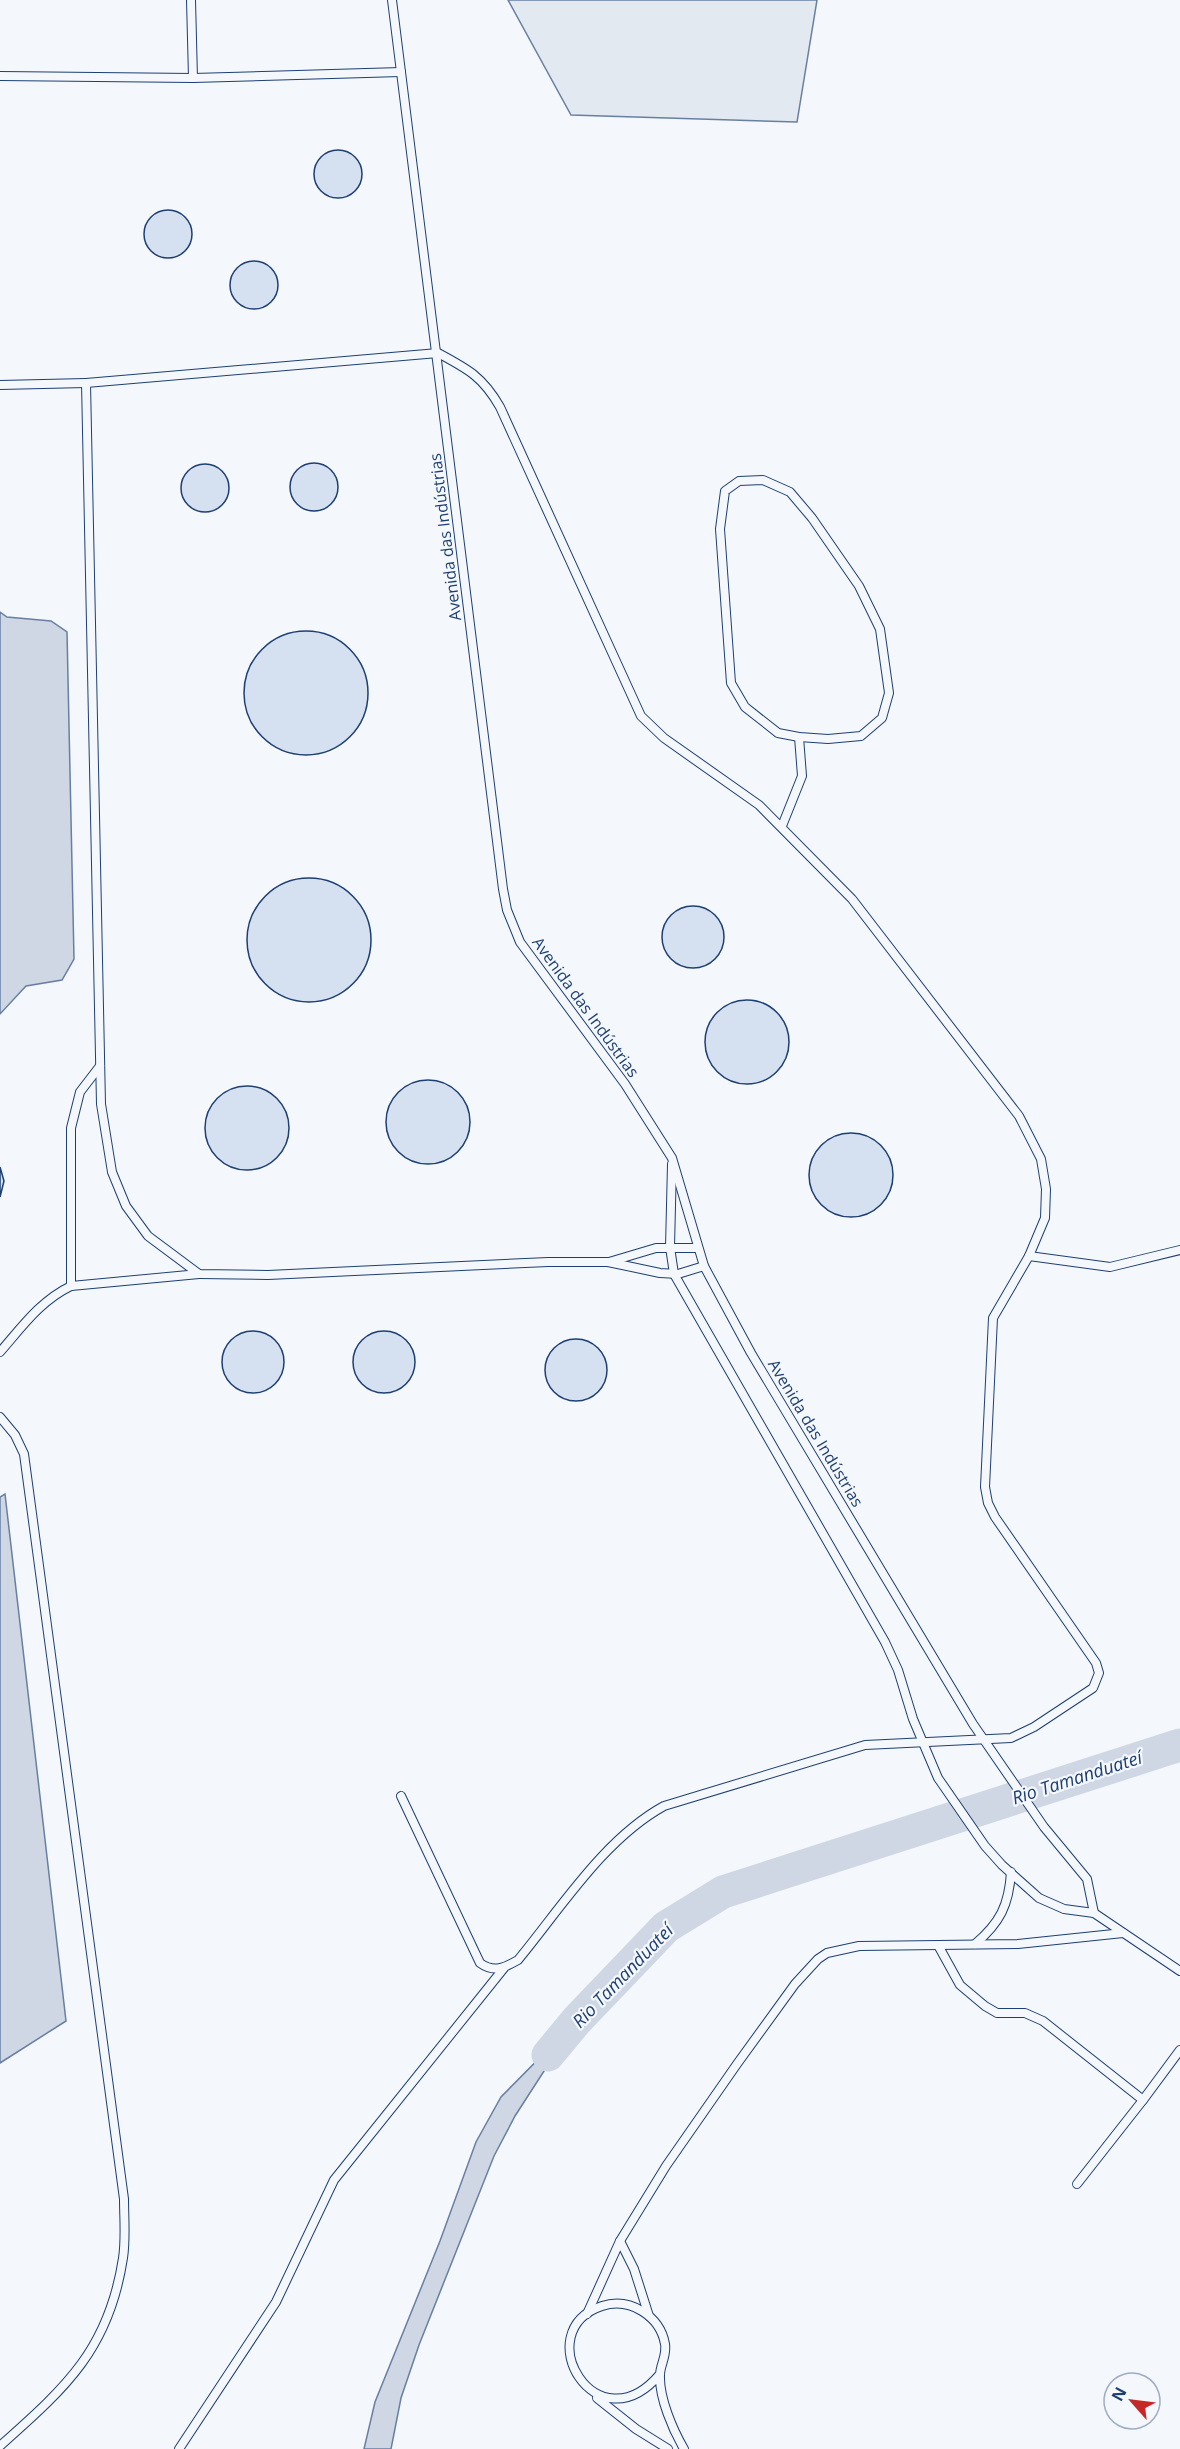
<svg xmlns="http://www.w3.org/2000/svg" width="1180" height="2449" font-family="'Open Sans',sans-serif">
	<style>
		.green { fill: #e3e9f0; stroke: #687fa3; stroke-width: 1.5 }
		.water { fill: #cfd7e4; stroke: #687fa3; stroke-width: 1.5 }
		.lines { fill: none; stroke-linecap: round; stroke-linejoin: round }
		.river { stroke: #cfd7e4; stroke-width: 33 }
		.building { fill: #d5e0f0; stroke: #1d3f73; stroke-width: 1.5 }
		.lane-casing { stroke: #1d3f73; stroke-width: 10 }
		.lane { stroke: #f4f7fb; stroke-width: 8 }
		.labels { text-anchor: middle; stroke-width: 4.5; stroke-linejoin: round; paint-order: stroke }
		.street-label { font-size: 16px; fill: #1d3f73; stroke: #f4f7fb }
		.water-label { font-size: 18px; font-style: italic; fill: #1d3f73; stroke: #f4f7fb }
	</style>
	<rect width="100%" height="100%" fill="#f4f7fb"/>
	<polygon class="green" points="508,0 817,0 797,122 571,115"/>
	<g class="water">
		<polygon points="0,612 7,617 51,621 67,632 74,959 62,980 26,986 0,1014"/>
		<polygon points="5,1494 66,2021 0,2063 0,1497"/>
		<polygon points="577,2020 515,2116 494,2156 419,2345 401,2398 391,2449 364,2449 375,2402 440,2241 476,2142 501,2097"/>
	</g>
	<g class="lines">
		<polyline class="river" points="548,2055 577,2020 666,1927 723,1892 1180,1745"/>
	</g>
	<g class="building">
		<circle cx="338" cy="174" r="24"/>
		<circle cx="168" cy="234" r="24"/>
		<circle cx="254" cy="285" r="24"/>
		<circle cx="314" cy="487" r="24"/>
		<circle cx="205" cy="488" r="24"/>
		<circle cx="306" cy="693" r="62"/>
		<circle cx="309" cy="940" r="62"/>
		<circle cx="693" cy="937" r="31"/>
		<circle cx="747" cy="1042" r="42"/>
		<circle cx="428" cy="1122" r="42"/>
		<circle cx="247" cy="1128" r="42"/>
		<circle cx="851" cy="1175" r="42"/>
		<polygon points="0,1167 4,1181 0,1197"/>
		<circle cx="253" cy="1362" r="31"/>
		<circle cx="384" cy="1362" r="31"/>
		<circle cx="576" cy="1370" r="31"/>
	</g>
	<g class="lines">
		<g class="lane-casing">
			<g id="lane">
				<polyline points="191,0 193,78"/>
				<polyline points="392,0 503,889 507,910 520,942 625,1084 672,1158 704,1266 751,1353 973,1724 1044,1827 1087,1879 1094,1913"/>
				<polyline points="0,76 193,78 401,72"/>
				<polyline points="0,385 86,383"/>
				<polygon points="763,480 790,492 812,518 859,586 880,629 889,693 882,718 861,736 828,739 799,737 778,733 745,707 731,683 720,529 725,491 739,481"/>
				<polyline points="782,826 802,776 799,737"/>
				<polyline points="672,1164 670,1247 674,1274 885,1642 898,1670 913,1719 938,1778 985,1846 1002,1865 1039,1898 1064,1909 1094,1913 1180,1971"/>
				<polyline points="1029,1256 1110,1267 1180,1250"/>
				<polyline points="609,1262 656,1248 698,1248"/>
				<polyline points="71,1286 71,1128 80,1092 100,1066"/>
				<path d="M 0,1352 C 22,1327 40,1301 71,1286 L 199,1274"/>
				<path d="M 0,1417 L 15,1435 L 24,1454 L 124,2199 C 124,2218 126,2239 123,2258 C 109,2350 65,2388 0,2446"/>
				<path d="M 401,1796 L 480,1963 C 494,1973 504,1968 518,1960 C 561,1908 604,1839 664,1806 L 865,1745 L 1011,1738 L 1034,1727 L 1093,1688 L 1099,1673 L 1096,1663 L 995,1517 L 988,1503 L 985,1487 L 993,1318 L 1029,1256 L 1045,1218 L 1046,1189 L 1041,1159 L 1019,1116 L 852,899 L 759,805 L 664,738 L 641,716 L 500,407 C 483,377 468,369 438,353 L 86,383 L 101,1104 L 112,1172 L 126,1206 L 148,1236 L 199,1274 L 268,1275 L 548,1262 L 608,1262 L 660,1273 L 678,1274 L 704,1266"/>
				<path d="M 975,1944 C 1000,1923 1009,1905 1011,1872"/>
				<polyline points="939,1947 960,1985 985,2006 997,2013 1025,2013 1043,2021 1143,2100 1077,2184"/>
				<polyline points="1143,2100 1180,2050"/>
				<polyline points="620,2241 634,2269 649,2316"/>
				<polyline points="587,2314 620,2241 666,2166 737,2064 795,1984 818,1959 827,1953 859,1946 1018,1944 1123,1933"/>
				<path d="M 660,2374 C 597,2449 527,2331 602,2306 C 630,2297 660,2316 665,2344 C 667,2356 660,2365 660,2375 C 659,2398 673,2430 684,2449"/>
				<polyline points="597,2398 636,2429 668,2449"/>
				<polyline points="179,2449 276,2302 334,2180 504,1968"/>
			</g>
		</g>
		<use href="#lane" class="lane"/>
	</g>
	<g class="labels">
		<g class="street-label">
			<text transform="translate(445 537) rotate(-97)" y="6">Avenida das Indústrias</text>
			<text transform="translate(586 1007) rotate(54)" y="6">Avenida das Indústrias</text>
			<text transform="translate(816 1433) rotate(59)" y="6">Avenida das Indústrias</text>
		</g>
		<g class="water-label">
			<text transform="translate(1077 1778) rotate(-18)" y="6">Rio Tamanduateí</text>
			<text transform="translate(623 1976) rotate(-46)" y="6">Rio Tamanduateí</text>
		</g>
	</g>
	<g transform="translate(1132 2401) rotate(298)"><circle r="28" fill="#f4f7fb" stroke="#9eadc5" stroke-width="1.5"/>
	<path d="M0-4.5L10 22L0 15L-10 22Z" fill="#c62828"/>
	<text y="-9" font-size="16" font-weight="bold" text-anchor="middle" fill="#1d3f73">N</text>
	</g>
</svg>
